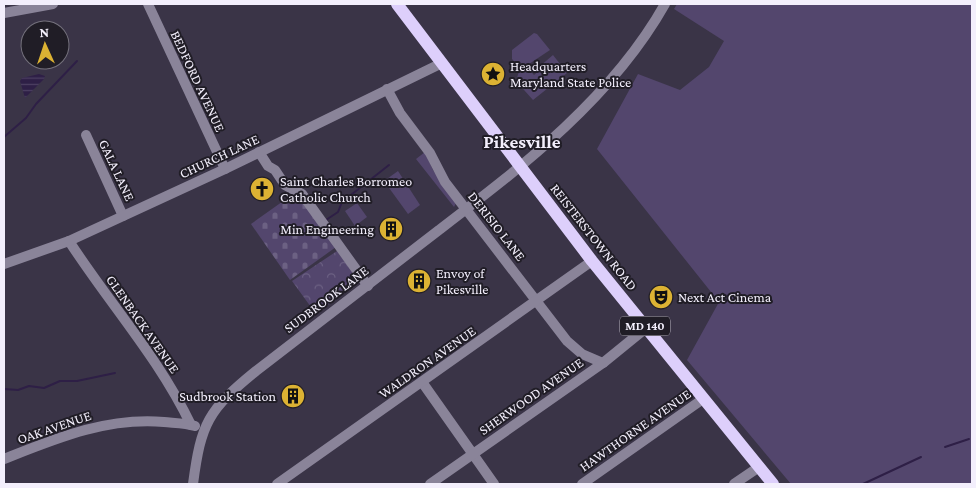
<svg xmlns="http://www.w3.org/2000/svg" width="976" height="488" font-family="'Crimson Pro',serif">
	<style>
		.green { fill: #53466d }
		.cemetery { fill: url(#cemetery-stones) }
		.park { fill: url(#park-crowns) }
		.water { fill: url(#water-rules) }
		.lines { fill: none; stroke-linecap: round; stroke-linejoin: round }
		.stream { stroke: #2e1f46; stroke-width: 2 }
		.minor { stroke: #8a8499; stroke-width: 10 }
		.major { stroke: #ddcffb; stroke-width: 12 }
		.labels { text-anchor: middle; stroke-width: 4; stroke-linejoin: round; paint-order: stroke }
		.shield { fill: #201d26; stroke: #b4b0bc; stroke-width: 1 }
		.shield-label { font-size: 12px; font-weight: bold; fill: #f3effc }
		.poi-label { font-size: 14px; fill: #f3effc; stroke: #201d26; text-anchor: start }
		.street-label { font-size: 14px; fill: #f3effc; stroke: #201d26 }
		.district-label { font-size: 19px; font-weight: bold; fill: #f3effc; stroke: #201d26 }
	</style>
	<defs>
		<pattern id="cemetery-stones" width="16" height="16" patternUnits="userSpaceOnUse" patternTransform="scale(1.25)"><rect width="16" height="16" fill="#53466d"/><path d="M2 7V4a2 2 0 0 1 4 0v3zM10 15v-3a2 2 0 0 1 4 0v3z" fill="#6c6183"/></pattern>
		<pattern id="park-crowns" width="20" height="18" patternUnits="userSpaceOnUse" patternTransform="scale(1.25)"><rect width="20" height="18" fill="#53466d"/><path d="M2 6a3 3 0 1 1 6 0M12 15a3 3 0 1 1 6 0" fill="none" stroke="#6c6183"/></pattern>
		<pattern id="water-rules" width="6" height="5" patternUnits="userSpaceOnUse" patternTransform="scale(1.25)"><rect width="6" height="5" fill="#2e1f46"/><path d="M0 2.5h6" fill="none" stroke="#4d4062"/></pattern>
	</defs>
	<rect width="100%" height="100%" fill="#3a3447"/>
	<g class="green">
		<polygon points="677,4 972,4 972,484 791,484 687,360 719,302 597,149 638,74 680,90 709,67 724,41 674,9"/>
		<polygon points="534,33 537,34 550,50 526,66 534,75 541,69 539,67 553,55 567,73 533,100 516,81 520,68 512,59 512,50"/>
		<polygon points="425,152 433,170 456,203 454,207 416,159"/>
		<polygon points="398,171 420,205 408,214 384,181"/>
		<polygon points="357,203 367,217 355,226 345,211"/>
	</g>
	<polygon class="cemetery" points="296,192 336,247 290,280 251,224"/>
	<polygon class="park" points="337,251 359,281 316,314 292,281"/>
	<polygon class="water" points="39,74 45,76 44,79 25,98 20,81 22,78"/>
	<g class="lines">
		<g class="stream">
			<polyline points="4,137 26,118 36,104 77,61"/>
			<polyline points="326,220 338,212 342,202 389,165"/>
			<polyline points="4,389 18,390 29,386 44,388 60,381 77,381 115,373"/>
			<polyline points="945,447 969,439"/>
			<polyline points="863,484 921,457"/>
		</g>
		<g class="minor">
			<polyline points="148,4 225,169"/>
			<polyline points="4,13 53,4"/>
			<polyline points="387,89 400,113 430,153 445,182 567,341 582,354 603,363"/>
			<polyline points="86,135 123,216"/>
			<polyline points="259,152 268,166 275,170 285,185 302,194 368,286"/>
			<path d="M 69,241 C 109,303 159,358 191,425"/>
			<polyline points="4,264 69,241 225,169 442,63"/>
			<polyline points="422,382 494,484"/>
			<path d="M 4,459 C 57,438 107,417 164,422 C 174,423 186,423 195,426"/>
			<path d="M 193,484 C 201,423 208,410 256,371 C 317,324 378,277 439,230 C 524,165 612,98 665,4"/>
			<polyline points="277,484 592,261"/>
			<polyline points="430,484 603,363 646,328"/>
			<polyline points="582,484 703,399"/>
			<polyline points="734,484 759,467"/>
		</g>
		<polyline class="major" points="397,4 592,261 773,484"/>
	</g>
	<defs>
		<g id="sight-disc" transform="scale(1.25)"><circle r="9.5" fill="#dcb233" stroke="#201d26"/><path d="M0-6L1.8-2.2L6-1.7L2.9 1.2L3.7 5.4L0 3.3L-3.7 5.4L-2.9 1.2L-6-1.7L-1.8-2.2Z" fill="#111"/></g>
		<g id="church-disc" transform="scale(1.25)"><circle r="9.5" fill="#dcb233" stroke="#201d26"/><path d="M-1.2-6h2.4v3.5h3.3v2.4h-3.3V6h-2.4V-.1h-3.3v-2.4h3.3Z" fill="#111"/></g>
		<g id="building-disc" transform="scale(1.25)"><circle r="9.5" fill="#dcb233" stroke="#201d26"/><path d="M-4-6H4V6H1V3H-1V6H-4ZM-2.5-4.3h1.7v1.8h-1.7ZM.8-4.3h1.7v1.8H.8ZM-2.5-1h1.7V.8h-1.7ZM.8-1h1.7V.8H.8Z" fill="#111"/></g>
		<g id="theatre-disc" transform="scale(1.25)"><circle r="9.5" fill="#dcb233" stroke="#201d26"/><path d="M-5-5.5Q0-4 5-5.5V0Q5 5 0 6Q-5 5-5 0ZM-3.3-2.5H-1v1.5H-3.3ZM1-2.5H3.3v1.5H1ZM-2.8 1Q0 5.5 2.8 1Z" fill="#111"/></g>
	</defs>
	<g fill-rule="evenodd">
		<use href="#sight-disc" x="493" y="74"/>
		<use href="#church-disc" x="262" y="189"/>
		<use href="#building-disc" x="391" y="229"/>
		<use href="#building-disc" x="419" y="281"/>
		<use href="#theatre-disc" x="661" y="297"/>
		<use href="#building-disc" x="293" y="396"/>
	</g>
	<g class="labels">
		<rect class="shield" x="620" y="316.5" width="50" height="19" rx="4"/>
		<g class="shield-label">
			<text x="645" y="330">MD 140</text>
		</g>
		<g class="poi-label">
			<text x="510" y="71">Headquarters<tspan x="510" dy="16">Maryland State Police</tspan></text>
			<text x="280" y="186">Saint Charles Borromeo<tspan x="280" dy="16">Catholic Church</tspan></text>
			<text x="374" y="234" text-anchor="end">Min Engineering</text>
			<text x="436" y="278">Envoy of<tspan x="436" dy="16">Pikesville</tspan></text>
			<text x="678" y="302">Next Act Cinema</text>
			<text x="276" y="401" text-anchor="end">Sudbrook Station</text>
		</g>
		<g class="street-label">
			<text transform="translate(198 81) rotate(65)" y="5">BEDFORD AVENUE</text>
			<text transform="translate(219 156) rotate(-25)" y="5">CHURCH LANE</text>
			<text transform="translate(117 170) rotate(65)" y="5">GALA LANE</text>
			<text transform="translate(497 226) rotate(52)" y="5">DERISIO LANE</text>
			<text transform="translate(594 237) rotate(52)" y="5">REISTERSTOWN ROAD</text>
			<text transform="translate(326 299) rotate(-37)" y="5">SUDBROOK LANE</text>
			<text transform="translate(143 324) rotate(55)" y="5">GLENBACK AVENUE</text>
			<text transform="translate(427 362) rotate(-35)" y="5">WALDRON AVENUE</text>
			<text transform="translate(531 396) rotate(-35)" y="5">SHERWOOD AVENUE</text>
			<text transform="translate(54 427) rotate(-19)" y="5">OAK AVENUE</text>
			<text transform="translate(635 430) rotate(-35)" y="5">HAWTHORNE AVENUE</text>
		</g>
		<g class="district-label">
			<text x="522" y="148">Pikesville</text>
		</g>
	</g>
	<rect width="976" height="488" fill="none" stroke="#f3effc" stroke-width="10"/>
	<g transform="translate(45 45) rotate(357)"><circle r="24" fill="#201d26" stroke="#74717c"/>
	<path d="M0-4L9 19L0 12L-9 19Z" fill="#dcb233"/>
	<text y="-8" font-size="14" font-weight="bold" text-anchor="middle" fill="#f3effc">N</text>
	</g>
</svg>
